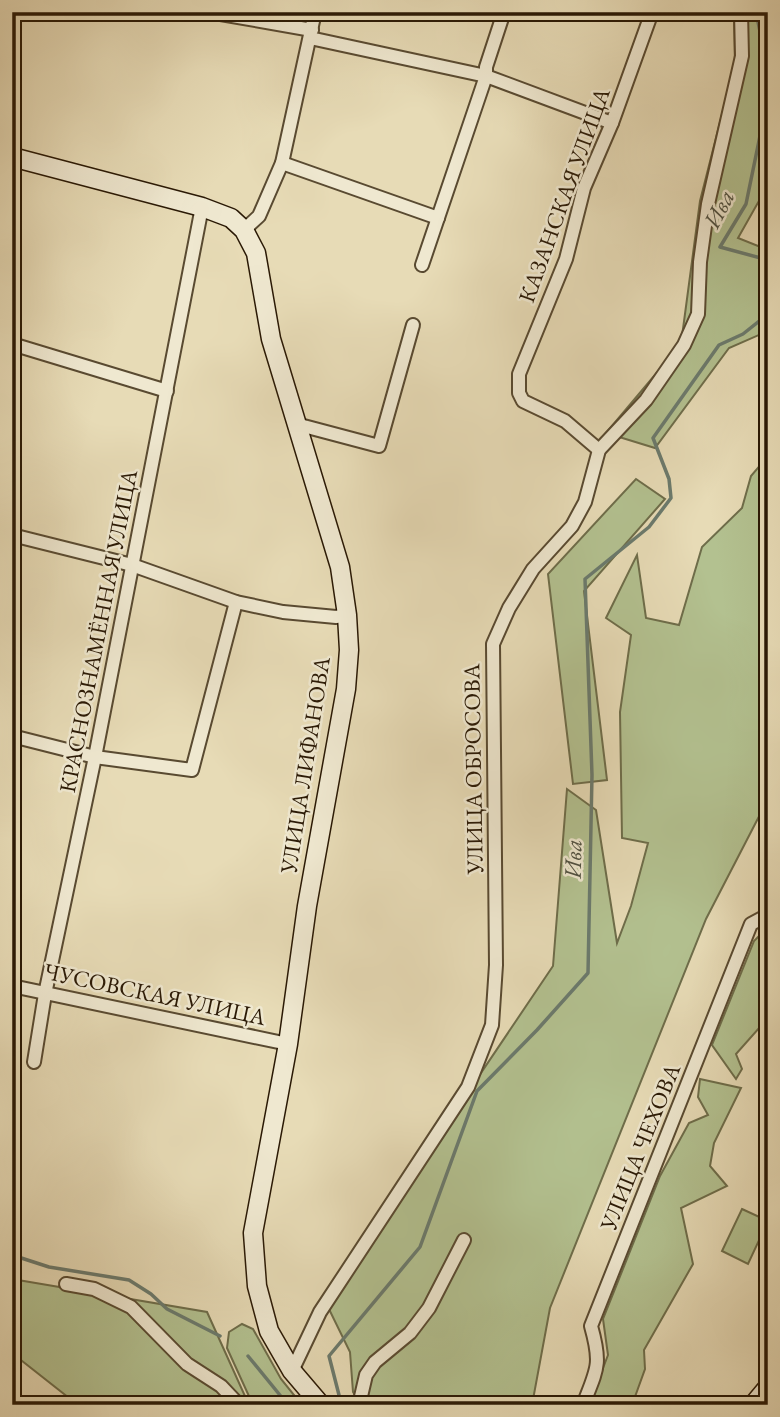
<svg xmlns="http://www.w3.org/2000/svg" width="780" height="1417" font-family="'EB Garamond',serif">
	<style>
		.green { fill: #b3c190; stroke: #6e6d4a; stroke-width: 2 }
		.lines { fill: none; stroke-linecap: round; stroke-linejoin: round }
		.stream { stroke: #6b7a6d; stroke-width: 3.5 }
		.street-casing { stroke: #594a31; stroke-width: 16 }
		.secondary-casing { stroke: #2a1905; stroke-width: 21 }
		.street { stroke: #efe8d0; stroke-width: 12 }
		.secondary { stroke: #efe8d0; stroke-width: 18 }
		.labels { text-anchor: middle; stroke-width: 5; stroke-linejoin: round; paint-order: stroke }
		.street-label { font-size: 23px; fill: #2a1905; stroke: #efe8d0 }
		.water-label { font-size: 24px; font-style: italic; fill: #505142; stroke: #efe8d0 }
	</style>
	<rect width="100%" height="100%" fill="#e7dbb6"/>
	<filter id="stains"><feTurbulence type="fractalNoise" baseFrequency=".00286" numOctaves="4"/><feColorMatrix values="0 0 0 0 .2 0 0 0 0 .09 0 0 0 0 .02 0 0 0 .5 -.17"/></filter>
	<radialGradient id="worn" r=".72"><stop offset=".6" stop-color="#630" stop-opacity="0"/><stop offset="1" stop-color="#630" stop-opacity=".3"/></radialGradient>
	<g class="green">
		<polygon points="734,12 768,12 768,185 738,238 768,250 768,331 729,348 655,448 606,433 681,344 700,201 735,63"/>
		<polygon points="768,456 768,799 706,919 550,1308 532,1405 361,1405 353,1392 350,1352 326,1303 553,966 567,789 596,810 617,943 631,906 648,843 622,838 620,712 631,635 606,618 637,555 646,618 679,625 702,547 742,508 751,476"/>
		<polygon points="636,479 665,499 584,591 607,780 573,784 548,574"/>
		<polygon points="768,927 768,993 764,998 767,1019 736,1054 742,1069 736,1079 712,1045 754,941"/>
		<polygon points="700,1079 741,1088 714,1143 710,1166 727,1186 681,1208 693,1264 644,1350 645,1369 632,1405 589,1405 608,1355 603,1319 660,1176 689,1123 708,1115 698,1097"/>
		<polygon points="742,1209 768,1221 748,1264 722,1251"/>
		<polygon points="12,1279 207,1312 249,1405 78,1405 12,1353"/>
		<polygon points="242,1324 253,1329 281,1379 302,1405 253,1405 227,1348 229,1332"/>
	</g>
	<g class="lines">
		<g class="stream">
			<polyline points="756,12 768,71"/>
			<polyline points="768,97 746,204 720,247 768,260"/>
			<polyline points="12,1255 49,1267 129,1280 151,1294 167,1309 220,1336"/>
			<polyline points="248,1356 288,1405"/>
			<polyline points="333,1405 339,1395 329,1356 420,1247 477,1091 537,1030 588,973 592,775 585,579 649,527 671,498 669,479 653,438 719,345 743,334 768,314"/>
		</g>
		<g class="street-casing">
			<g id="street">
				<polyline points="209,12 312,30"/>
				<polyline points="310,38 486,76 612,123"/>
				<polyline points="282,163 438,218"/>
				<polyline points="244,230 259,216 282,163 315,12"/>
				<polyline points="422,265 486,76 486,67 504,12"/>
				<polyline points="12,344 167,391"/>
				<polyline points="296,424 379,446 413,325"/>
				<polyline points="599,450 565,421 523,401 519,393 519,374 566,259 584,188 612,123 652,12"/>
				<polyline points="12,535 132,565 236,602 283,612 336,617 347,615"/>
				<polyline points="12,736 95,757 192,770 236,602"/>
				<polyline points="12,986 288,1044"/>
				<polyline points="34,1062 45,994 95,757 202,207"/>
				<polyline points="66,1284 94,1289 131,1307 187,1364 221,1386 239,1405"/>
				<polyline points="292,1371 320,1312 468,1087 492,1025 496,965 493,644 509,608 533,569 572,526 585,502 599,450 646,400 684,345 698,314 700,262 708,204 742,56 741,12"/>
				<polyline points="359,1405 366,1375 375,1362 410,1333 429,1308 464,1240"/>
				<path d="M 583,1405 C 597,1369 602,1365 591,1326 L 751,924 L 768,915"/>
			</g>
		</g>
		<g class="secondary-casing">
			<g id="secondary">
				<polyline points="12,157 202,207 231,218 244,230 256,253 271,339 340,567 347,615 349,650 346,689 307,906 288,1044 253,1233 257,1286 269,1331 292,1371 321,1405"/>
				<polyline points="753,1405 768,1387"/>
			</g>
		</g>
		<use href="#street" class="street"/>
		<use href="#secondary" class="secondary"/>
	</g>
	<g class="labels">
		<g class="street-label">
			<text transform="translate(564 195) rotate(-70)" y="8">КАЗАНСКАЯ УЛИЦА</text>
			<text transform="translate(98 631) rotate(-79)" y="8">КРАСНОЗНАМЁННАЯ УЛИЦА</text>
			<text transform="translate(305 765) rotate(-81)" y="8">УЛИЦА ЛИФАНОВА</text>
			<text transform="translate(473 769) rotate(-91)" y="8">УЛИЦА ОБРОСОВА</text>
			<text transform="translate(155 994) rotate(12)" y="8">ЧУСОВСКАЯ УЛИЦА</text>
			<text transform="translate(640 1147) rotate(-68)" y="8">УЛИЦА ЧЕХОВА</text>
		</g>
		<g class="water-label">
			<text transform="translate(719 209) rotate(-63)" y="8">Ива</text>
			<text transform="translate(573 859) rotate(-89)" y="8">Ива</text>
		</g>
	</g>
	<rect width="780" height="1417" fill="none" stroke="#e7dbb6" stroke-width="42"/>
	<rect x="14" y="14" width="752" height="1389" fill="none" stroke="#2a1905" stroke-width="3.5"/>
	<rect x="21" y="21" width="738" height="1375" fill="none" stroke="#2a1905" stroke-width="2"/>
	<rect width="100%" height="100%" filter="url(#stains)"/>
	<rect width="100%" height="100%" fill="url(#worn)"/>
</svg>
